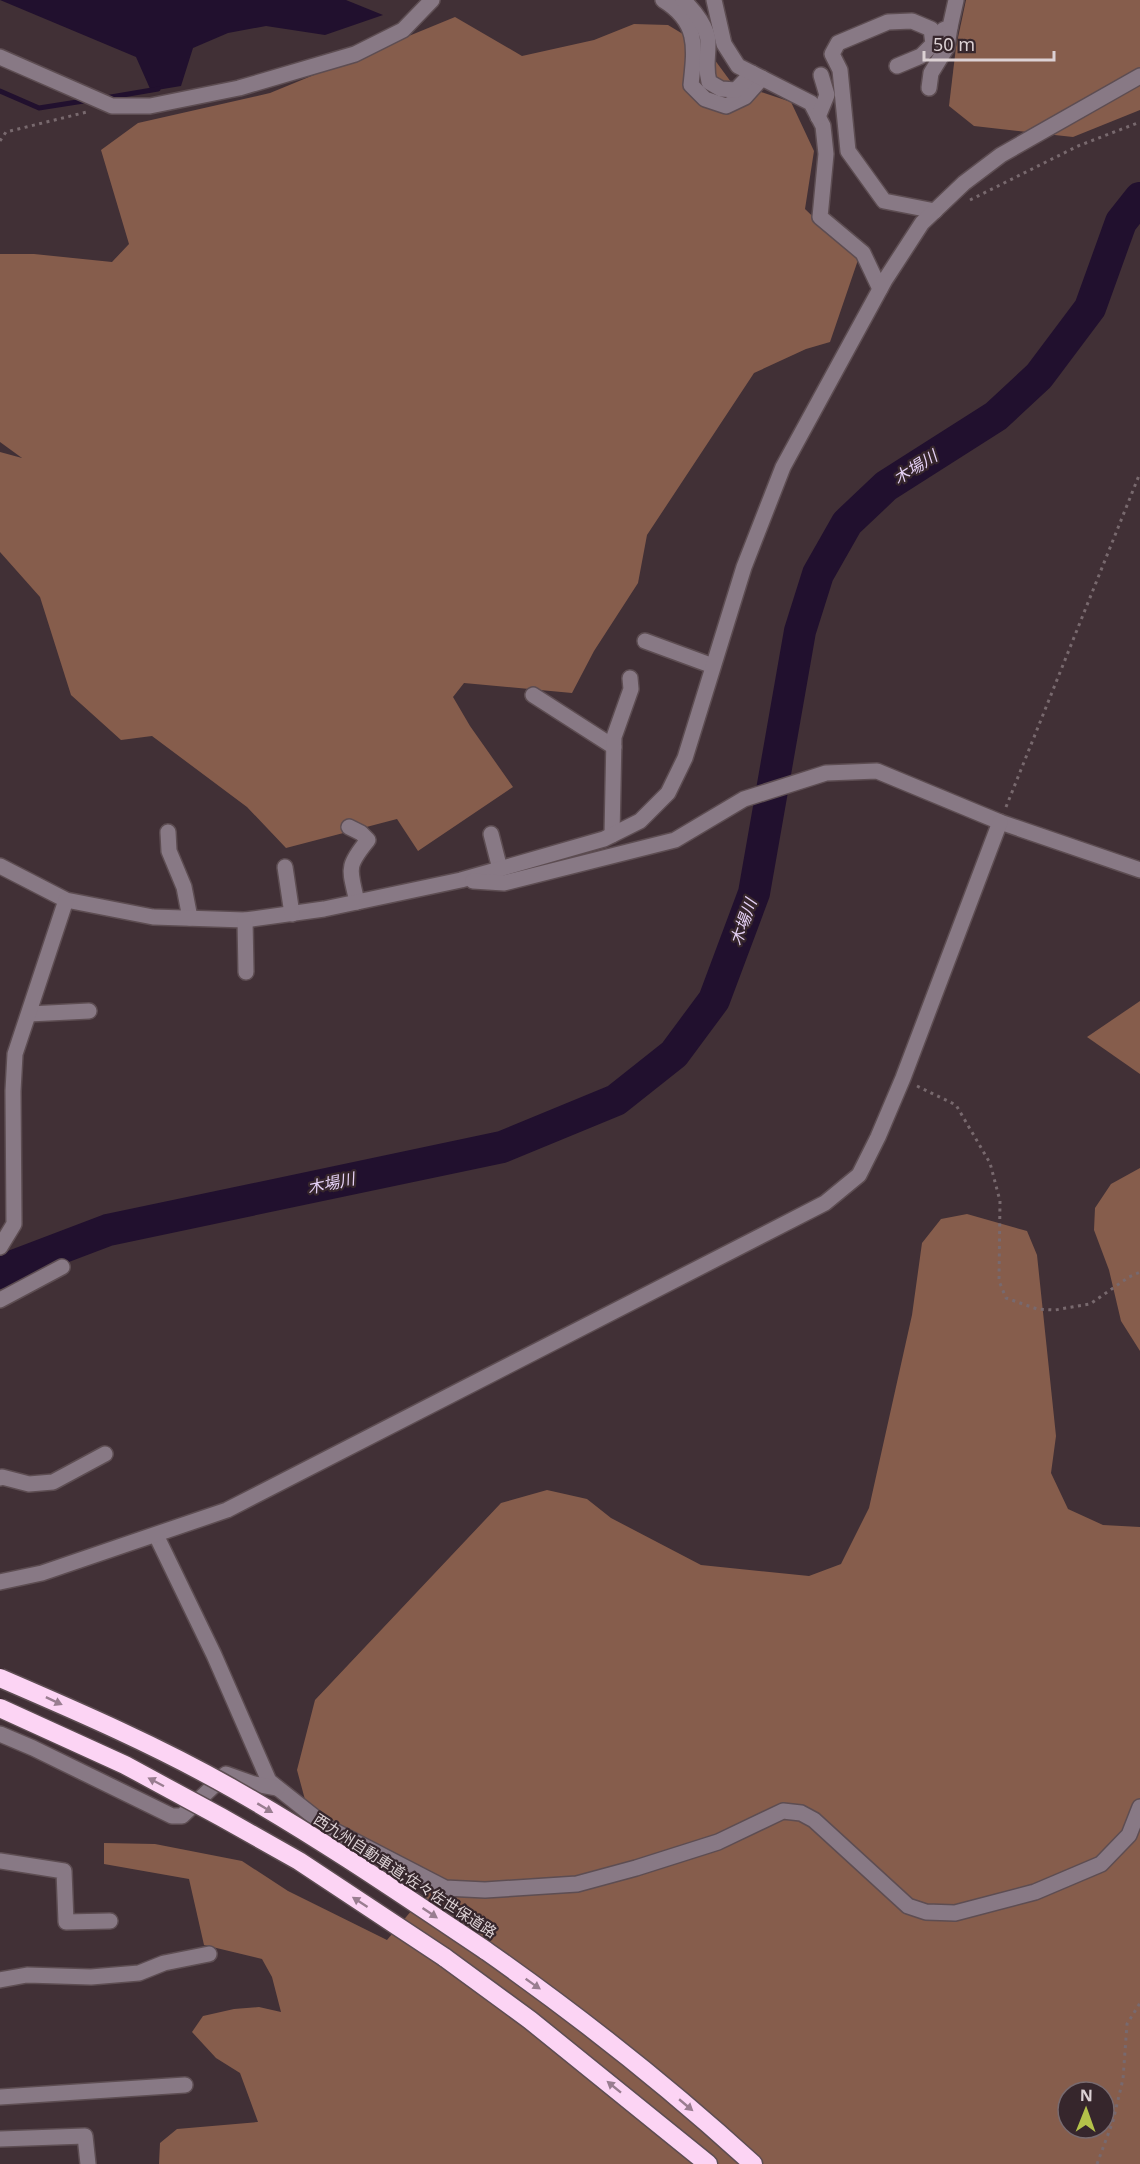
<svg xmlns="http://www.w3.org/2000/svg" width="1140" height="2164" font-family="'Noto Sans','Noto Sans JP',sans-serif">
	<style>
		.forest { fill: #865d4c; fill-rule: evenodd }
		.water { fill: #21102e }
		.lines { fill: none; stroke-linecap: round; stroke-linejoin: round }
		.stream { stroke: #21102e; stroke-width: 5 }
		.river { stroke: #21102e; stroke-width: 32 }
		.minor-casing { stroke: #5d4d52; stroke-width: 18 }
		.highway-casing { stroke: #5d4d52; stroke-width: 21 }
		.path { stroke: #78696e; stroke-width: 3; stroke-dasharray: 3 4.5; stroke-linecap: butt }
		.minor { stroke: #887985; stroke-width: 15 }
		.highway { stroke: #fcd4f4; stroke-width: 18 }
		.highway-bridge-casing { stroke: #5d4d52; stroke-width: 21; stroke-linecap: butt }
		.highway-bridge { stroke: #fcd4f4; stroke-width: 18 }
		.oneway { fill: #997d90 }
		.labels { text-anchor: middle; stroke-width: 4.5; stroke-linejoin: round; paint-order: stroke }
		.street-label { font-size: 15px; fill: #dcd1d4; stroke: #36262c }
		.water-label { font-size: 16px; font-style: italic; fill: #e6d2f7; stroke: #36262c }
	</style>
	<rect width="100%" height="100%" fill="#413036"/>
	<g class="forest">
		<polygon points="966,0 1140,0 1140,110 1073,137 974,126 949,106 956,47"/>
		<polygon points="455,17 522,56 594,40 634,24 668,25 706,48 731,82 791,102 814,151 805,209 858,260 830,342 806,349 754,373 647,535 638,583 594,651 572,693 464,683 453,697 470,726 513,787 418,851 397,819 286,848 247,807 152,736 121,740 71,695 40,597 0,552 0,452 22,458 0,442 0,254 34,254 112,262 129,244 101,150 138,123 270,93"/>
		<polygon points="1140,1001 1140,1074 1087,1037"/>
		<polygon points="1140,1168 1140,1351 1121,1321 1109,1270 1094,1230 1095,1208 1111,1184"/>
		<path d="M 967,1214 L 1027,1231 L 1037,1255 L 1056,1436 L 1051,1473 L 1068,1509 L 1103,1525 L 1140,1527 L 1140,2164 L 159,2164 L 160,2143 L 177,2129 L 258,2122 L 240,2073 L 216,2058 L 192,2032 L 203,2016 L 234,2009 L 259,2007 L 281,2012 L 272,1977 L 262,1959 L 204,1945 L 189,1879 L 104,1864 L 104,1843 L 155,1844 L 242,1861 L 288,1891 L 387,1940 L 436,1881 L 307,1807 L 297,1770 L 315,1700 L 501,1503 L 547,1490 L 587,1499 L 611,1518 L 701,1565 L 809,1576 L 841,1564 L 869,1508 L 912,1315 L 922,1243 L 941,1219 ZM 1068,2092 L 1104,2092 L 1104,2128 L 1068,2128 Z"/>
	</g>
	<polygon class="water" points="0,0 346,0 383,15 325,35 266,26 228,33 193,48 181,86 151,91 136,57"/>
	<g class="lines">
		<g class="stream">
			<polyline points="0,91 39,108 90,100"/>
			<polyline points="105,98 158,89"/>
		</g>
		<polyline class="river" points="0,1273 8,1268 108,1230 502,1147 616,1100 674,1054 714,1000 754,893 800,631 818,574 847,523 886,486 996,416 1039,376 1090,308 1121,222 1140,198"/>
		<g class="minor-casing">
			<g id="minor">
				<path d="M 663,0 C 699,22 695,48 691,85 L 705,99 L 726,106 L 745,97 L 762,78"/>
				<path d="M 683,0 C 694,10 709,29 708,44 C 708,59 705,67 709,82 L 721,89 L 736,90 L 752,73"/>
				<polyline points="714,0 724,44 738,66 811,103 823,126 826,154 820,217 863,253 880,289"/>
				<polyline points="943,30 950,27 956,0"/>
				<polyline points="0,57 112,106 150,106 239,88 355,54 403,30 432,0"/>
				<polyline points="897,66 921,56 933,44 931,29 912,21 888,22 838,43 832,54 840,70 848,151 884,201 935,211"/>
				<polyline points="929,88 931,73 947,47 950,27"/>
				<polyline points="818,117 827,95 821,75"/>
				<polyline points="645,641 713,666"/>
				<polyline points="533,695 614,747"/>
				<path d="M 349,827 L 361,833 L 368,840 C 345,868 350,869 357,902"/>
				<polyline points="168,832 169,851 184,887 190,918"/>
				<polyline points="491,834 500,869"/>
				<polyline points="612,835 614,737 631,689 630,678"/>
				<polyline points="0,866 66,900 153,917 245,920 324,909 461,880 604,839 640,821 668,793 685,758 744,567 783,467 885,280 922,223 964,183 1001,155 1140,76"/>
				<polyline points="285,867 292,914"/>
				<polyline points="473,881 504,883 675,840 744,799 826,773 877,771 1000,822 1140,870"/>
				<polyline points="245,920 246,972"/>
				<polyline points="29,1014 89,1011"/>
				<polyline points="0,1247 14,1224 13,1091 15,1054 66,900"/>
				<polyline points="0,1300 62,1267"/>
				<polyline points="0,1478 2,1477 29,1484 53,1482 105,1454"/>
				<polyline points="156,1535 214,1655 269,1781 327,1827 445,1888 485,1890 577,1884 636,1868 718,1842 783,1811 801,1813 814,1820 908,1906 926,1912 955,1913 1035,1892 1101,1864 1129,1835 1140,1807"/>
				<polyline points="0,1582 42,1573 227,1510 825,1203 859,1175 878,1137 903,1078 1000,822"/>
				<polyline points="0,1734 33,1748 172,1816 182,1816 226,1774 254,1784 277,1788"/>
				<polyline points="0,1861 64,1871 66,1922 110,1921"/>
				<polyline points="0,1980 27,1975 91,1977 139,1973 164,1963 209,1954"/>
				<polyline points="0,2097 185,2085"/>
				<polyline points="0,2139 85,2136 88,2164"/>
			</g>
		</g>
		<g class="highway-casing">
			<g id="highway">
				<path d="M 485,1950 C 579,2016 668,2086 753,2164"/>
				<polyline points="444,1957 530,2020 708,2164"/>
			</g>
		</g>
		<g class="path">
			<polyline points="0,141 6,132 87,112"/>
			<polyline points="970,200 1078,146 1140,122"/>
			<polyline points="1006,807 1140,473"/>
			<polyline points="917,1086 956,1105 990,1163 1000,1201 999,1281 1006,1298 1037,1309 1055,1310 1090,1304 1129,1277 1140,1272"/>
			<polyline points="1097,2164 1113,2121 1123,2079 1127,2024 1140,2003"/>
		</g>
		<use href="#minor" class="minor"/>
		<use href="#highway" class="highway"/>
		<g class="highway-bridge-casing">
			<g id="highway-bridge">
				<path d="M 0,1678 C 79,1712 160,1747 235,1790 C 321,1839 403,1895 485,1950"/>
				<polyline points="0,1708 125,1765 221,1817 299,1861 444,1957"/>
			</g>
		</g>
		<use href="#highway-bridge" class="highway-bridge"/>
	</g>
	<defs><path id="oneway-solid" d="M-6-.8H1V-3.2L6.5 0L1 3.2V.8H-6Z" transform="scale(1.5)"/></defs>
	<g class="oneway">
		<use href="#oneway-solid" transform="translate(54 1701) rotate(25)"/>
		<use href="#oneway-solid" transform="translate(156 1782) rotate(-152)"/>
		<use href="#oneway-solid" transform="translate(265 1808) rotate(31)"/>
		<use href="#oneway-solid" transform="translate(360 1902) rotate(-147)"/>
		<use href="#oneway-solid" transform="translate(430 1913) rotate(34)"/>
		<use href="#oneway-solid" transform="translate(533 1984) rotate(35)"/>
		<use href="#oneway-solid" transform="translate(614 2087) rotate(-141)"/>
		<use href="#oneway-solid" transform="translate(686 2105) rotate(40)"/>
	</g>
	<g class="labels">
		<g class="street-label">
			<text transform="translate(405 1876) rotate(33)" y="5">西九州自動車道;佐々佐世保道路</text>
		</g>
		<g class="water-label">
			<text transform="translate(915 467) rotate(-32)" y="6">木場川</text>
			<text transform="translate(743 922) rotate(-70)" y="6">木場川</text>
			<text transform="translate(331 1183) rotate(-12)" y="6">木場川</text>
		</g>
	</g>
	<g transform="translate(1086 2110) rotate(1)"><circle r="28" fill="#36262c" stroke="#786a6f" stroke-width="1.5"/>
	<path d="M0-4.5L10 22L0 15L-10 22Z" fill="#b4c24a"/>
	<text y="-9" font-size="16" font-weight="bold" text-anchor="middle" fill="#dcd1d4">N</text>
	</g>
	<path d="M924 51v9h130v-9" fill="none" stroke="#dcd1d4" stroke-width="3"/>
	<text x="933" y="51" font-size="18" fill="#dcd1d4" stroke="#36262c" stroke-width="4.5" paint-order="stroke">50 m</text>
</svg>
